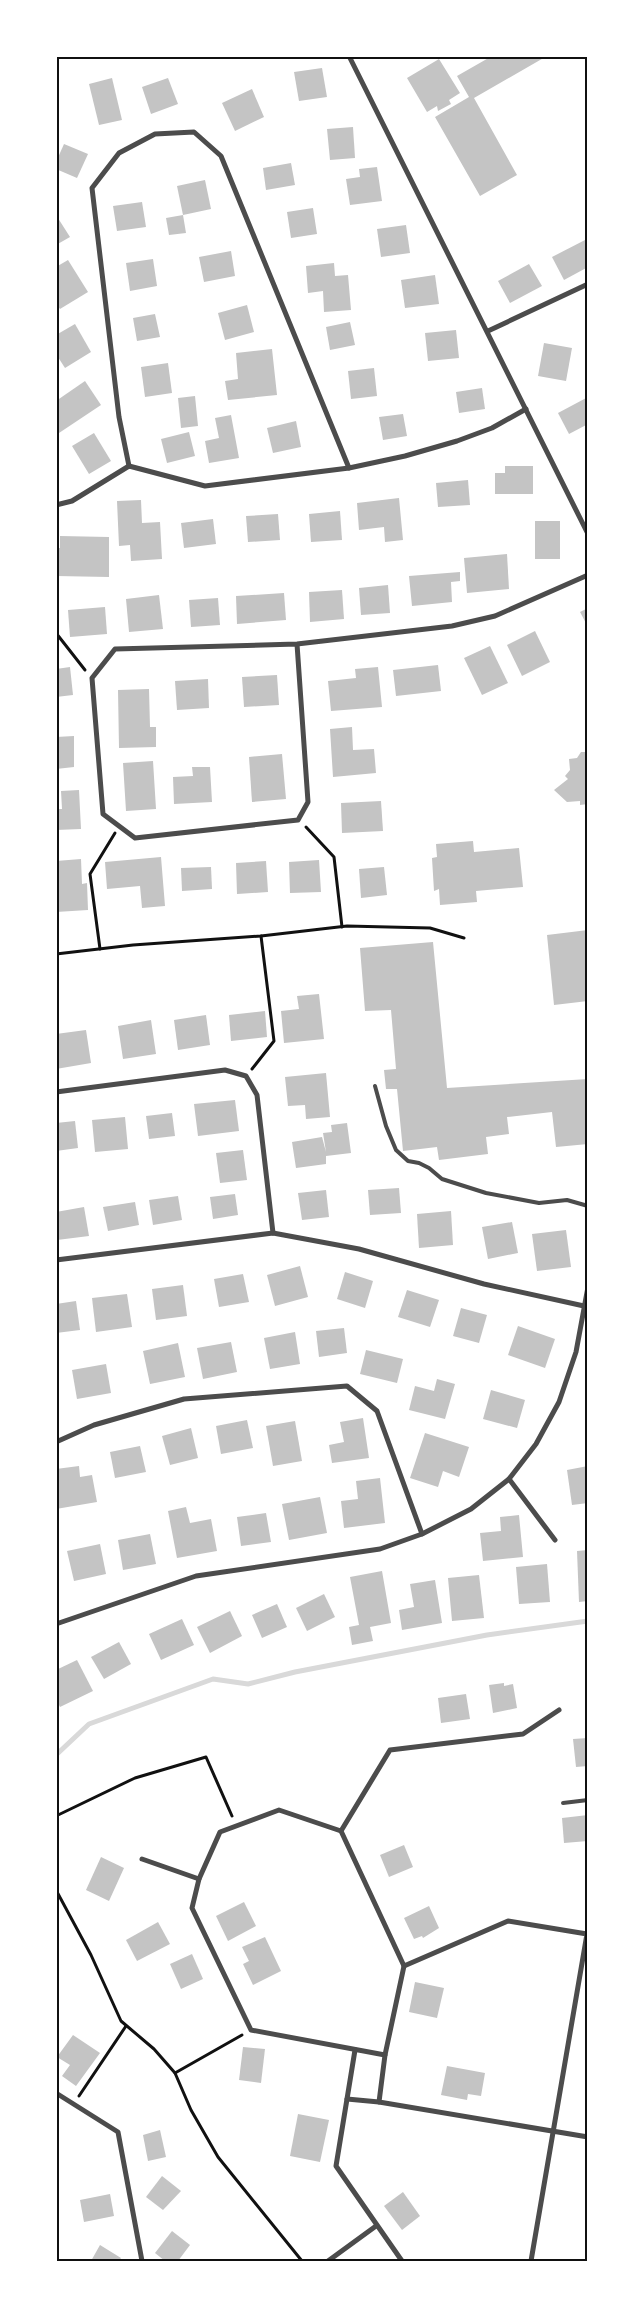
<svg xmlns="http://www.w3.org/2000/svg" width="644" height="2317" font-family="'Source Sans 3',sans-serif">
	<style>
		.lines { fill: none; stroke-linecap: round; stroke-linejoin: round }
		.stream { stroke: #d9d9d9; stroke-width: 5 }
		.building { fill: #c4c4c4 }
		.path { stroke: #111; stroke-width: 3 }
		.service { stroke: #4c4c4c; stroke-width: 4 }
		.minor { stroke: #4c4c4c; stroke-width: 5 }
		.neatline { fill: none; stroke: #111; stroke-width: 2 }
	</style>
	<rect width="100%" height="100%" fill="#fff"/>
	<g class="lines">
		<polyline class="stream" points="56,1755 89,1724 213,1679 248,1684 295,1672 487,1635 588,1621"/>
	</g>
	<g class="building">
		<polygon points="492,56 547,56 474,98 517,175 480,196 435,117 469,97 457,76"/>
		<polygon points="439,59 460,93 449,100 451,104 438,111 437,106 427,112 407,78"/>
		<polygon points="322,68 327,97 299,101 294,72"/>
		<polygon points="112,78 122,120 99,125 89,84"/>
		<polygon points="168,78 178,104 151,114 142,87"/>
		<polygon points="252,89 264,117 235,131 222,103"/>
		<polygon points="353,127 355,158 330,160 327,129"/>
		<polygon points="64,144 88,154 77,178 56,169 56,162"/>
		<polygon points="291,163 295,185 266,190 263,168"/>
		<polygon points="377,167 382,201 350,205 346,179 360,177 359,169"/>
		<polygon points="205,180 211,209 183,215 177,186"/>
		<polygon points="142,202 146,227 117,231 113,206"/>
		<polygon points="313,208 317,234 291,238 287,212"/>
		<polygon points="56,215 70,237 56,245"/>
		<polygon points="183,215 186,233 169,235 166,218"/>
		<polygon points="406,225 410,253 381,257 377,229"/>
		<polygon points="585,240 588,244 588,267 564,280 552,257"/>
		<polygon points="231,251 235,276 204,282 199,257"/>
		<polygon points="153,259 157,286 130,291 126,263"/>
		<polygon points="68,260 88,292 60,309 56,304 56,267"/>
		<polygon points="334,263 335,276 348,275 351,310 324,312 323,291 308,293 306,266"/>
		<polygon points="529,264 542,286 510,303 498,281"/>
		<polygon points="435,275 439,304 405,308 401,280"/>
		<polygon points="247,305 254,332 225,340 218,313"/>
		<polygon points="155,314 160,337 137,341 133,318"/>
		<polygon points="350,322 355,345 330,350 326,327"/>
		<polygon points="75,324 91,352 65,368 56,354 56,335"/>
		<polygon points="456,330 459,358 428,361 425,333"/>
		<polygon points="544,343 572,348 566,381 538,376"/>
		<polygon points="272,349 277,395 228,400 225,381 238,379 236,353"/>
		<polygon points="168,363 172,393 145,397 141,367"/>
		<polygon points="374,368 377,396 351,399 348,371"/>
		<polygon points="85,381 101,405 56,435 56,401"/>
		<polygon points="482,388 485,409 459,413 456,392"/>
		<polygon points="195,396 198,426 181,428 178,398"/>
		<polygon points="588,397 588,424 569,434 558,413"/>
		<polygon points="403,414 407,436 383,440 379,417"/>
		<polygon points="231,415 239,458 209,463 205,441 219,438 215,418"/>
		<polygon points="296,421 301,447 273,453 267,428"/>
		<polygon points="189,432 195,456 167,463 161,439"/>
		<polygon points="94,433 111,461 89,474 72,446"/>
		<polygon points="505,466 533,466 533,494 495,494 495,473 505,473"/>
		<polygon points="468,480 470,505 438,507 436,483"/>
		<polygon points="399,498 403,540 385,542 384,527 359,530 357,503"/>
		<polygon points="141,500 142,523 160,522 162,559 131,561 130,545 119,546 117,501"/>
		<polygon points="340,511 342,540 311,542 309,514"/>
		<polygon points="278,514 280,540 248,542 246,516"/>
		<polygon points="213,519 216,544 184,548 181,523"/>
		<rect x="535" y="521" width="25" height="38"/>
		<polygon points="60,536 109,537 109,577 56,576 56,548 60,548"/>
		<polygon points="507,554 509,589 467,593 464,558"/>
		<polygon points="460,572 460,581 451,582 452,602 412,606 409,576"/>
		<polygon points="388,585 390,613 361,615 359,588"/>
		<polygon points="342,590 344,619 310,622 309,592"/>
		<polygon points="284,593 286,620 237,624 236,596"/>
		<polygon points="159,595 163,629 129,632 126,599"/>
		<polygon points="218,598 220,625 191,627 189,600"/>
		<polygon points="105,607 107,634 70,637 68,610"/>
		<polygon points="588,608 588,627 580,612"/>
		<polygon points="535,631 550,662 522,676 507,645"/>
		<polygon points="490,646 508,683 482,695 464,658"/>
		<polygon points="438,665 441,691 396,696 393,670"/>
		<polygon points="70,667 73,695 56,697 56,669"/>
		<polygon points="378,667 382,707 331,711 328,681 356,678 355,669"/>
		<polygon points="277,675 279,705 244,707 242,677"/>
		<polygon points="208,679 209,708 177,710 175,681"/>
		<polygon points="149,689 150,727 156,727 156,747 119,748 118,690"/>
		<polygon points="352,727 353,750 374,749 376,773 333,777 330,729"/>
		<polygon points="74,736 74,767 56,769 56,737"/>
		<polygon points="581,752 588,752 588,804 580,805 580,801 567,802 554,790 568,779 565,776 570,770 569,759 577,758"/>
		<polygon points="282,754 286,799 252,802 249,757"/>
		<polygon points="153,761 156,809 126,811 123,763"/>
		<polygon points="192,767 210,767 212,802 174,804 173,777 193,776"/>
		<polygon points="79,790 81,829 56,830 56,809 62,809 61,791"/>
		<polygon points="381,801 383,831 342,833 341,803"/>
		<polygon points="473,841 474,852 519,848 523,887 476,891 477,902 440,905 439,889 434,891 432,858 437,857 436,844"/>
		<polygon points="161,857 165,906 142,908 140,886 107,889 105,862"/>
		<polygon points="81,859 82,884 87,883 88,910 56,912 56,861"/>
		<polygon points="319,860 321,892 290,893 289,862"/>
		<polygon points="266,861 268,892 237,894 236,863"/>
		<polygon points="211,867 212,889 182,891 181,868"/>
		<polygon points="384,867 387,895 361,898 359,869"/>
		<polygon points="588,930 588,1001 554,1005 547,935"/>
		<polygon points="433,942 447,1088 588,1079 588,1144 556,1147 552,1112 507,1117 509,1134 486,1137 488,1154 439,1160 437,1147 403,1151 397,1089 386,1089 384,1070 396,1069 391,1010 365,1011 360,948"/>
		<polygon points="319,994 324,1039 284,1043 281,1011 299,1009 297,996"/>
		<polygon points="265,1011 267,1037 231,1041 229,1015"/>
		<polygon points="206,1015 210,1045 178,1050 174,1020"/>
		<polygon points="151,1020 156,1054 123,1059 118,1026"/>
		<polygon points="86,1030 91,1063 56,1069 56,1034"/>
		<polygon points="326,1073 330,1117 306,1119 305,1105 288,1106 285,1077"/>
		<polygon points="235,1100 239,1131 198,1136 194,1104"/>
		<polygon points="172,1113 175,1136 149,1139 146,1116"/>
		<polygon points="125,1117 128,1149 95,1152 92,1120"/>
		<polygon points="75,1121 78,1148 56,1151 56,1123"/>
		<polygon points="347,1123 351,1153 326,1156 326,1164 296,1168 292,1142 322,1137 326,1152 323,1133 332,1132 331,1125"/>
		<polygon points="243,1150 247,1180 220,1183 216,1153"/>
		<polygon points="399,1188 401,1213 370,1215 368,1190"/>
		<polygon points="326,1190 329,1217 302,1220 298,1193"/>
		<polygon points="235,1194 238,1215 213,1219 210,1197"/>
		<polygon points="178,1196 182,1220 153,1225 149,1200"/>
		<polygon points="135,1202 139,1225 108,1231 103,1207"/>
		<polygon points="84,1207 89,1236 57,1240 56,1212"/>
		<polygon points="451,1211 453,1245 419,1248 417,1214"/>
		<polygon points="512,1222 518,1253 488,1259 482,1227"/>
		<polygon points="566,1230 571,1267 537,1271 532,1234"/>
		<polygon points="300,1266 308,1297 275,1306 267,1275"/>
		<polygon points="345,1272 373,1281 365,1308 337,1299"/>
		<polygon points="243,1274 249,1302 219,1307 214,1279"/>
		<polygon points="183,1285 187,1316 156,1320 152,1289"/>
		<polygon points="407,1290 439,1300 430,1327 398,1317"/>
		<polygon points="127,1294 132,1327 96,1332 92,1298"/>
		<polygon points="76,1301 80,1330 56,1333 56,1304"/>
		<polygon points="461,1308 487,1315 479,1343 453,1336"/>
		<polygon points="518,1326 555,1339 545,1368 508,1355"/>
		<polygon points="344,1328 347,1353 319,1357 316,1331"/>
		<polygon points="295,1332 300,1364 270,1369 264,1338"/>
		<polygon points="231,1342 237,1372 203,1379 197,1348"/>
		<polygon points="178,1343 185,1377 150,1384 143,1351"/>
		<polygon points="366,1350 403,1359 397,1383 360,1374"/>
		<polygon points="106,1364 111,1393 77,1399 72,1370"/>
		<polygon points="437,1379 455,1384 445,1419 409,1410 415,1386 434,1391"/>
		<polygon points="491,1390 525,1400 517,1428 483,1419"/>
		<polygon points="363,1418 369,1458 332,1463 329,1445 344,1442 340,1422"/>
		<polygon points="247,1420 253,1448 221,1454 216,1426"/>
		<polygon points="295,1421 302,1461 273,1466 266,1426"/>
		<polygon points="191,1428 198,1458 170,1465 162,1436"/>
		<polygon points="425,1433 469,1447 459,1477 443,1471 438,1487 410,1478"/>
		<polygon points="140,1446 146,1472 115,1478 110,1452"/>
		<polygon points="79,1466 80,1477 92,1475 97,1502 56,1509 56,1469"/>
		<polygon points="588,1466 588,1503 572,1505 567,1470"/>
		<polygon points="380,1478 385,1523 344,1528 341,1501 358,1499 356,1481"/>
		<polygon points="320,1497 327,1533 289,1540 282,1504"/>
		<polygon points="186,1507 190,1523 211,1519 217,1551 177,1558 168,1511"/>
		<polygon points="266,1513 271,1542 241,1546 237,1517"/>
		<polygon points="519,1515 523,1557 483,1561 480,1533 501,1531 500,1517"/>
		<polygon points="150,1534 156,1564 123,1570 118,1540"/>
		<polygon points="100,1544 106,1574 74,1581 67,1551"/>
		<polygon points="588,1550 588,1601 579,1602 577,1551"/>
		<polygon points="547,1564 550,1602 519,1604 516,1567"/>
		<polygon points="382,1571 391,1623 370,1627 373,1641 352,1645 349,1627 359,1625 350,1577"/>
		<polygon points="479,1575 484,1618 452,1621 448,1578"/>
		<polygon points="435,1580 442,1623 402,1630 399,1610 414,1607 410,1584"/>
		<polygon points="324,1594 335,1617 307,1631 296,1608"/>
		<polygon points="277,1604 287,1627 262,1638 252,1615"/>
		<polygon points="230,1611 242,1636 210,1653 197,1627"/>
		<polygon points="182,1619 194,1645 161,1660 149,1634"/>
		<polygon points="119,1642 131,1664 104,1679 91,1657"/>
		<polygon points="77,1660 93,1691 60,1707 56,1699 56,1670"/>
		<polygon points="504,1683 504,1686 513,1684 517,1708 493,1713 489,1685"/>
		<polygon points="466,1694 470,1719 441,1723 438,1698"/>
		<polygon points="588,1738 588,1766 576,1767 573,1739"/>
		<polygon points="588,1815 588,1841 564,1843 562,1818"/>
		<polygon points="404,1845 413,1867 389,1877 380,1855"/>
		<polygon points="101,1857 124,1868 109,1901 86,1890"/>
		<polygon points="244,1902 256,1926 228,1941 216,1916"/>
		<polygon points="429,1906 439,1928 423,1938 422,1936 414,1939 404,1918"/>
		<polygon points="158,1922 170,1944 137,1961 126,1940"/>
		<polygon points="265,1937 281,1971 253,1985 243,1964 249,1961 242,1947"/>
		<polygon points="192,1954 203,1979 181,1989 170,1964"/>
		<polygon points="415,1982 444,1988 437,2018 409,2012"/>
		<polygon points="73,2035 100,2053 76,2086 62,2076 70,2065 57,2057"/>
		<polygon points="243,2047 265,2049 261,2083 239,2080"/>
		<polygon points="447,2066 485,2073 481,2096 468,2094 467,2100 441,2095"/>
		<polygon points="298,2114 329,2120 320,2162 290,2156"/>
		<polygon points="160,2130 166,2157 148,2161 143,2135"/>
		<polygon points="162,2176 181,2191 163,2210 146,2197"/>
		<polygon points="403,2192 420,2216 402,2230 384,2206"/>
		<polygon points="110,2194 114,2216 84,2222 80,2200"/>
		<polygon points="172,2231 190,2245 178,2261 165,2261 155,2253"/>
		<polygon points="100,2245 121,2258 119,2261 91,2261"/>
	</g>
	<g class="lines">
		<g class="path">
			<polyline points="56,633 85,670"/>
			<polyline points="306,827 334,857 342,927"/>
			<polyline points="100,949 90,874 115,833"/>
			<polyline points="56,954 133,945 261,936 347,926 430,928 464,938"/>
			<polyline points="252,1069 274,1041 261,936"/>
			<polyline points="56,1816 135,1778 206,1757 232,1816"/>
			<polyline points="56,1890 91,1955 121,2021 154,2049 175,2073 191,2110 218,2157 302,2261"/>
			<polyline points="175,2073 242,2035"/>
			<polyline points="79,2096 126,2026"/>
		</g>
		<g class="service">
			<polyline points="375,1086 386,1126 396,1150 408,1161 419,1163 429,1168 442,1179 486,1193 539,1203 567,1200 588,1206"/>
			<polyline points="563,1803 588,1800"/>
		</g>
		<g class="minor">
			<polyline points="349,56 588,534"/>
			<polyline points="488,331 588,284"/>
			<polyline points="129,466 119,417 92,188 119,153 155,134 194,132 221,156 349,468"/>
			<polyline points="129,466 205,486 349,468 405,456 457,441 492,428 526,409"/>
			<polyline points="56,505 72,501 129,466"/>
			<polyline points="297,644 308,802 298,820 135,838 103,814 92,678 115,649 297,644 452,626 495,616 588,575"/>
			<polyline points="56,1092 225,1070 246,1076 257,1095 273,1233"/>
			<polyline points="56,1260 273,1233 359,1249 484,1284 584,1306"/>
			<polyline points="56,1442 94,1425 184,1399 347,1386 377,1411 422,1534"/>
			<polyline points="509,1479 555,1540"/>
			<polyline points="56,1624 196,1576 380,1549 422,1534 471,1509 509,1479 536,1444 559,1402 576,1352 588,1287"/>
			<polyline points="341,1831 279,1810 220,1832 199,1879 192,1908 251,2030 385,2055 404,1966"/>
			<polyline points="142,1859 199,1879"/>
			<polyline points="385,2055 379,2102 588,2137"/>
			<polyline points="56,2093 118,2132 142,2261"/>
			<polyline points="347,2099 355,2050"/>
			<polyline points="379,2102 347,2099 336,2166 402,2261"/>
			<polyline points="328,2261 376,2226"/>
			<polyline points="531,2261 587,1934 508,1921 404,1966 341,1831 390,1750 523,1734 559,1710"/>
		</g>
	</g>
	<rect width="644" height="2317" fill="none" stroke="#ffffff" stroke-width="115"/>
	<rect x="58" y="58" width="528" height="2202" class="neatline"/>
</svg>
